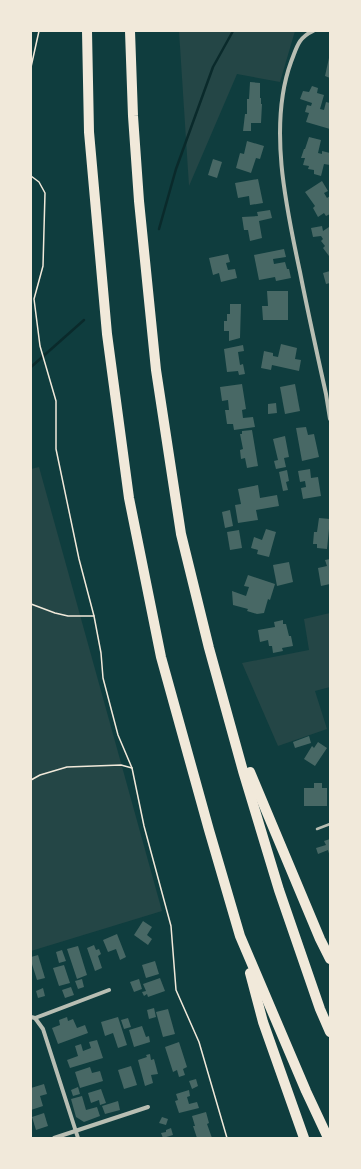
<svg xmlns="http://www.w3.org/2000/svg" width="361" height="1169" font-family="Signika,sans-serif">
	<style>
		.green { fill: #244646 }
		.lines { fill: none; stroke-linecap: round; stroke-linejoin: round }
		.stream { stroke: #0a2a2b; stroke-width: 2.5 }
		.building { fill: #486865 }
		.path { stroke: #f1e9da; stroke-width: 1.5 }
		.service { stroke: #b8beb3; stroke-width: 2.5 }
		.minor { stroke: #b8beb3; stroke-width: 4 }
		.motorway { stroke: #f1e9da; stroke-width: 10 }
	</style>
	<rect width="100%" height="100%" fill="#0f3d3e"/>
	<g class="green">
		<polygon points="179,31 295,31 280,82 237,74 189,186"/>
		<polygon points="39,467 162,911 31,951 31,469"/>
		<polygon points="330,613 330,687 315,691 327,729 278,746 242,663 309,650 304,619"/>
	</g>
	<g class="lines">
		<g class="stream">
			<polyline points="159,229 176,169 213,67 233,31"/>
			<polyline points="31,367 84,320"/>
		</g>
	</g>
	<g class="building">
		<polygon points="329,58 330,58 330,78 325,76"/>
		<polygon points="250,82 260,83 260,98 261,98 261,104 262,104 261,123 251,123 251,131 243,131 245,114 247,114 247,99 249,99"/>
		<polygon points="312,86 318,88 317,93 324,95 320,109 324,110 326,102 330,103 330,129 306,122 309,113 305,112 307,105 311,106 312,103 300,99 303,91 309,92"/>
		<polygon points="309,137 321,140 318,153 322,154 322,151 330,153 330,165 324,164 321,176 314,174 314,170 308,169 309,166 303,165 305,158 301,158 304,149 305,149"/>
		<polygon points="247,141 264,146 260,159 256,158 251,173 236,168 240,153 244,154"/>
		<polygon points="213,159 222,162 217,178 208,175"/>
		<polygon points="258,179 263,203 250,205 249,196 238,198 235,183"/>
		<polygon points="322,181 328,191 324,193 327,198 330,196 330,214 326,216 324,213 318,217 313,208 315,206 305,192"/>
		<polygon points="270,210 272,218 259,221 262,238 250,241 248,230 244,230 242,217 258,216 257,212"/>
		<polygon points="322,226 323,231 329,227 330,228 329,256 323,248 325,246 321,241 323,239 321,236 313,237 311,228"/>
		<polygon points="284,249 286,257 273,259 274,264 285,262 287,269 289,269 291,278 276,281 275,277 259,280 254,255"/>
		<polygon points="228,254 230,262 226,263 228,270 235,269 237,278 221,282 219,273 213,275 209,258"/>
		<polygon points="330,271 330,283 326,284 323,273"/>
		<polygon points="267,291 288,291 288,320 263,320 262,306 268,306"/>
		<polygon points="230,304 241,304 240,338 229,341 229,331 224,331 224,321 227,321 227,314 230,314"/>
		<polygon points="281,344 297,348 295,359 301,360 299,371 272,365 271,370 261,368 264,351 273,353 273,356 278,357"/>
		<polygon points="243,345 244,351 238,352 240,365 243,364 245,374 239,375 238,371 227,372 224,349"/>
		<polygon points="242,384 246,409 242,410 243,418 253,417 255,427 234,430 233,424 227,424 225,410 229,410 228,400 222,401 220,387"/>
		<polygon points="295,384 300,411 285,414 280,387"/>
		<polygon points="276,403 277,413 268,414 268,404"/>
		<polygon points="306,427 308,435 314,434 319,457 302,461 296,428"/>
		<polygon points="252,430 258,466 247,468 245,458 241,459 240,450 243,449 240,434 242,434 242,431"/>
		<polygon points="285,436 289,457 284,458 286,467 276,469 274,461 278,460 273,439"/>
		<polygon points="310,469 311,478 318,477 321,496 303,499 301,488 306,487 305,481 300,482 298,471"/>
		<polygon points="287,470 289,481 286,482 288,490 283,491 279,472"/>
		<polygon points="258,485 260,498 277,495 279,506 256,510 258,520 238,523 235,505 241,504 238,489"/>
		<polygon points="230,510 233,526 225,528 222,512"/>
		<polygon points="319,518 330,519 327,549 317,548 317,544 313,544 314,532 317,532"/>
		<polygon points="266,529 276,532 269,557 257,554 258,550 251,548 254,537 262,540"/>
		<polygon points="239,530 242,548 230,550 227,532"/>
		<polygon points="330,559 330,584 321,586 318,568 327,566 325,560"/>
		<polygon points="289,562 293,582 277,586 273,565"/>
		<polygon points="248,575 275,584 270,600 268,599 264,613 257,614 247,611 248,609 233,605 232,591 246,596 249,587 244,586"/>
		<polygon points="283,620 283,624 286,624 289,636 291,636 293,646 282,648 283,651 273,653 272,646 269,646 268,640 260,642 258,630 275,627 274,622"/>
		<polygon points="309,736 311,743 295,748 293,742"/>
		<polygon points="318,742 327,748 315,766 304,759 312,746 314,748"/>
		<polygon points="314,783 322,783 322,788 327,788 327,806 304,806 304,788 314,788"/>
		<polygon points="330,839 330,857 328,850 318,854 316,848 326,845 324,841"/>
		<polygon points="143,921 152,927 147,935 152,939 148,945 134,935"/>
		<polygon points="117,934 126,957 120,960 116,949 108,952 103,940"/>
		<polygon points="94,945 96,950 99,949 101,954 98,956 102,968 95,971 87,948"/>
		<polygon points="78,946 87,975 77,979 67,949"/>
		<polygon points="62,950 66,961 59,963 56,952"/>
		<polygon points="38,955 45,978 37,980 31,961 31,957"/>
		<polygon points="155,961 159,974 146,978 142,965"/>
		<polygon points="64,965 70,983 59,986 53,968"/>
		<polygon points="160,978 165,991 148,997 147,994 144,996 142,992 146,991 143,984"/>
		<polygon points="82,979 84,987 78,989 75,981"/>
		<polygon points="139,979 142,989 134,992 130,982"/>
		<polygon points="71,987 74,995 65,998 62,990"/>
		<polygon points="43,988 45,996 38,998 36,991"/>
		<polygon points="154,1008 156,1017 149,1019 147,1010"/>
		<polygon points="168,1009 175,1034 163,1037 156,1012"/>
		<polygon points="67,1017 68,1021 73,1019 77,1028 85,1025 88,1033 58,1044 52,1028 60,1025 59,1020"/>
		<polygon points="118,1017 127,1045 118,1048 113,1033 105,1036 101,1022"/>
		<polygon points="128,1018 131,1027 124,1029 121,1020"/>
		<polygon points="142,1026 146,1037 149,1036 150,1042 134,1047 129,1030"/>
		<polygon points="97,1040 103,1058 70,1068 67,1060 78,1056 75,1046 81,1044 83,1051 91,1048 89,1042"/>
		<polygon points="179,1042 187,1067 183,1069 185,1075 179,1077 177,1070 173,1072 165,1047"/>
		<polygon points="150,1054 151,1060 154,1059 158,1074 151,1075 153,1083 145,1086 138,1060 147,1057 146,1055"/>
		<polygon points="131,1066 137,1085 124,1089 118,1070"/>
		<polygon points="90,1067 92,1073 100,1071 103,1081 80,1088 75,1072"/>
		<polygon points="196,1079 198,1086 192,1089 189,1081"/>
		<polygon points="44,1084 47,1094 40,1096 43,1106 31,1110 31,1088"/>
		<polygon points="78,1087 80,1094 73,1096 71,1090"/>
		<polygon points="101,1089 106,1103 100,1105 99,1100 91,1103 88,1093"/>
		<polygon points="189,1090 190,1096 187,1097 189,1104 197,1102 199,1108 179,1113 175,1101 178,1100 176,1094"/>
		<polygon points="82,1096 86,1110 97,1107 100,1116 84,1122 76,1117 71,1099"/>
		<polygon points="118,1101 120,1110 105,1114 102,1106"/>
		<polygon points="206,1112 209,1123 207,1124 212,1138 197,1138 193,1126 195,1126 192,1116"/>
		<polygon points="44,1113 48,1126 36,1130 32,1117"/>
		<polygon points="162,1117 168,1119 166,1125 159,1123"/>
		<polygon points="171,1128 173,1135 163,1138 161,1133 166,1132 166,1130"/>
	</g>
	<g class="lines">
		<g class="path">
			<polyline points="31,67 39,31"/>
			<polyline points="31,176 39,182 45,193 43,266 34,299 40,346 56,401 56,449 79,559 94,616 101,653 103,678 118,735 132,768 144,826 171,926 176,990 199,1042 227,1138"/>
			<polyline points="31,604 55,613 68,616 94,616"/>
			<polyline points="31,780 40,775 67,767 121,765 132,768"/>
		</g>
		<polyline class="service" points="317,829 330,824"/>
		<g class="minor">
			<path d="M 313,31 C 298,38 297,47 291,62 C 268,125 286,207 300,272 C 308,313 317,353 326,394 L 330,419"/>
			<polyline points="31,1017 35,1018 43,1029 78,1138"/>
			<polyline points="35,1018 109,990"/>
			<polyline points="54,1138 148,1107"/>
		</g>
		<g class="motorway">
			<polyline points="87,31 89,132 107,334 129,498 161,657 209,830 240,936 306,1091 328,1138"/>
			<polyline points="130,31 133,116 139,201 156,370 181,534 209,648 243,771 279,890 320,1009 330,1032"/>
			<polyline points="250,772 320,939 330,959"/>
			<polyline points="250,973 263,1022 304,1138"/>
		</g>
	</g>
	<rect width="361" height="1169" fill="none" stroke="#f1e9da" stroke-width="64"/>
</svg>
